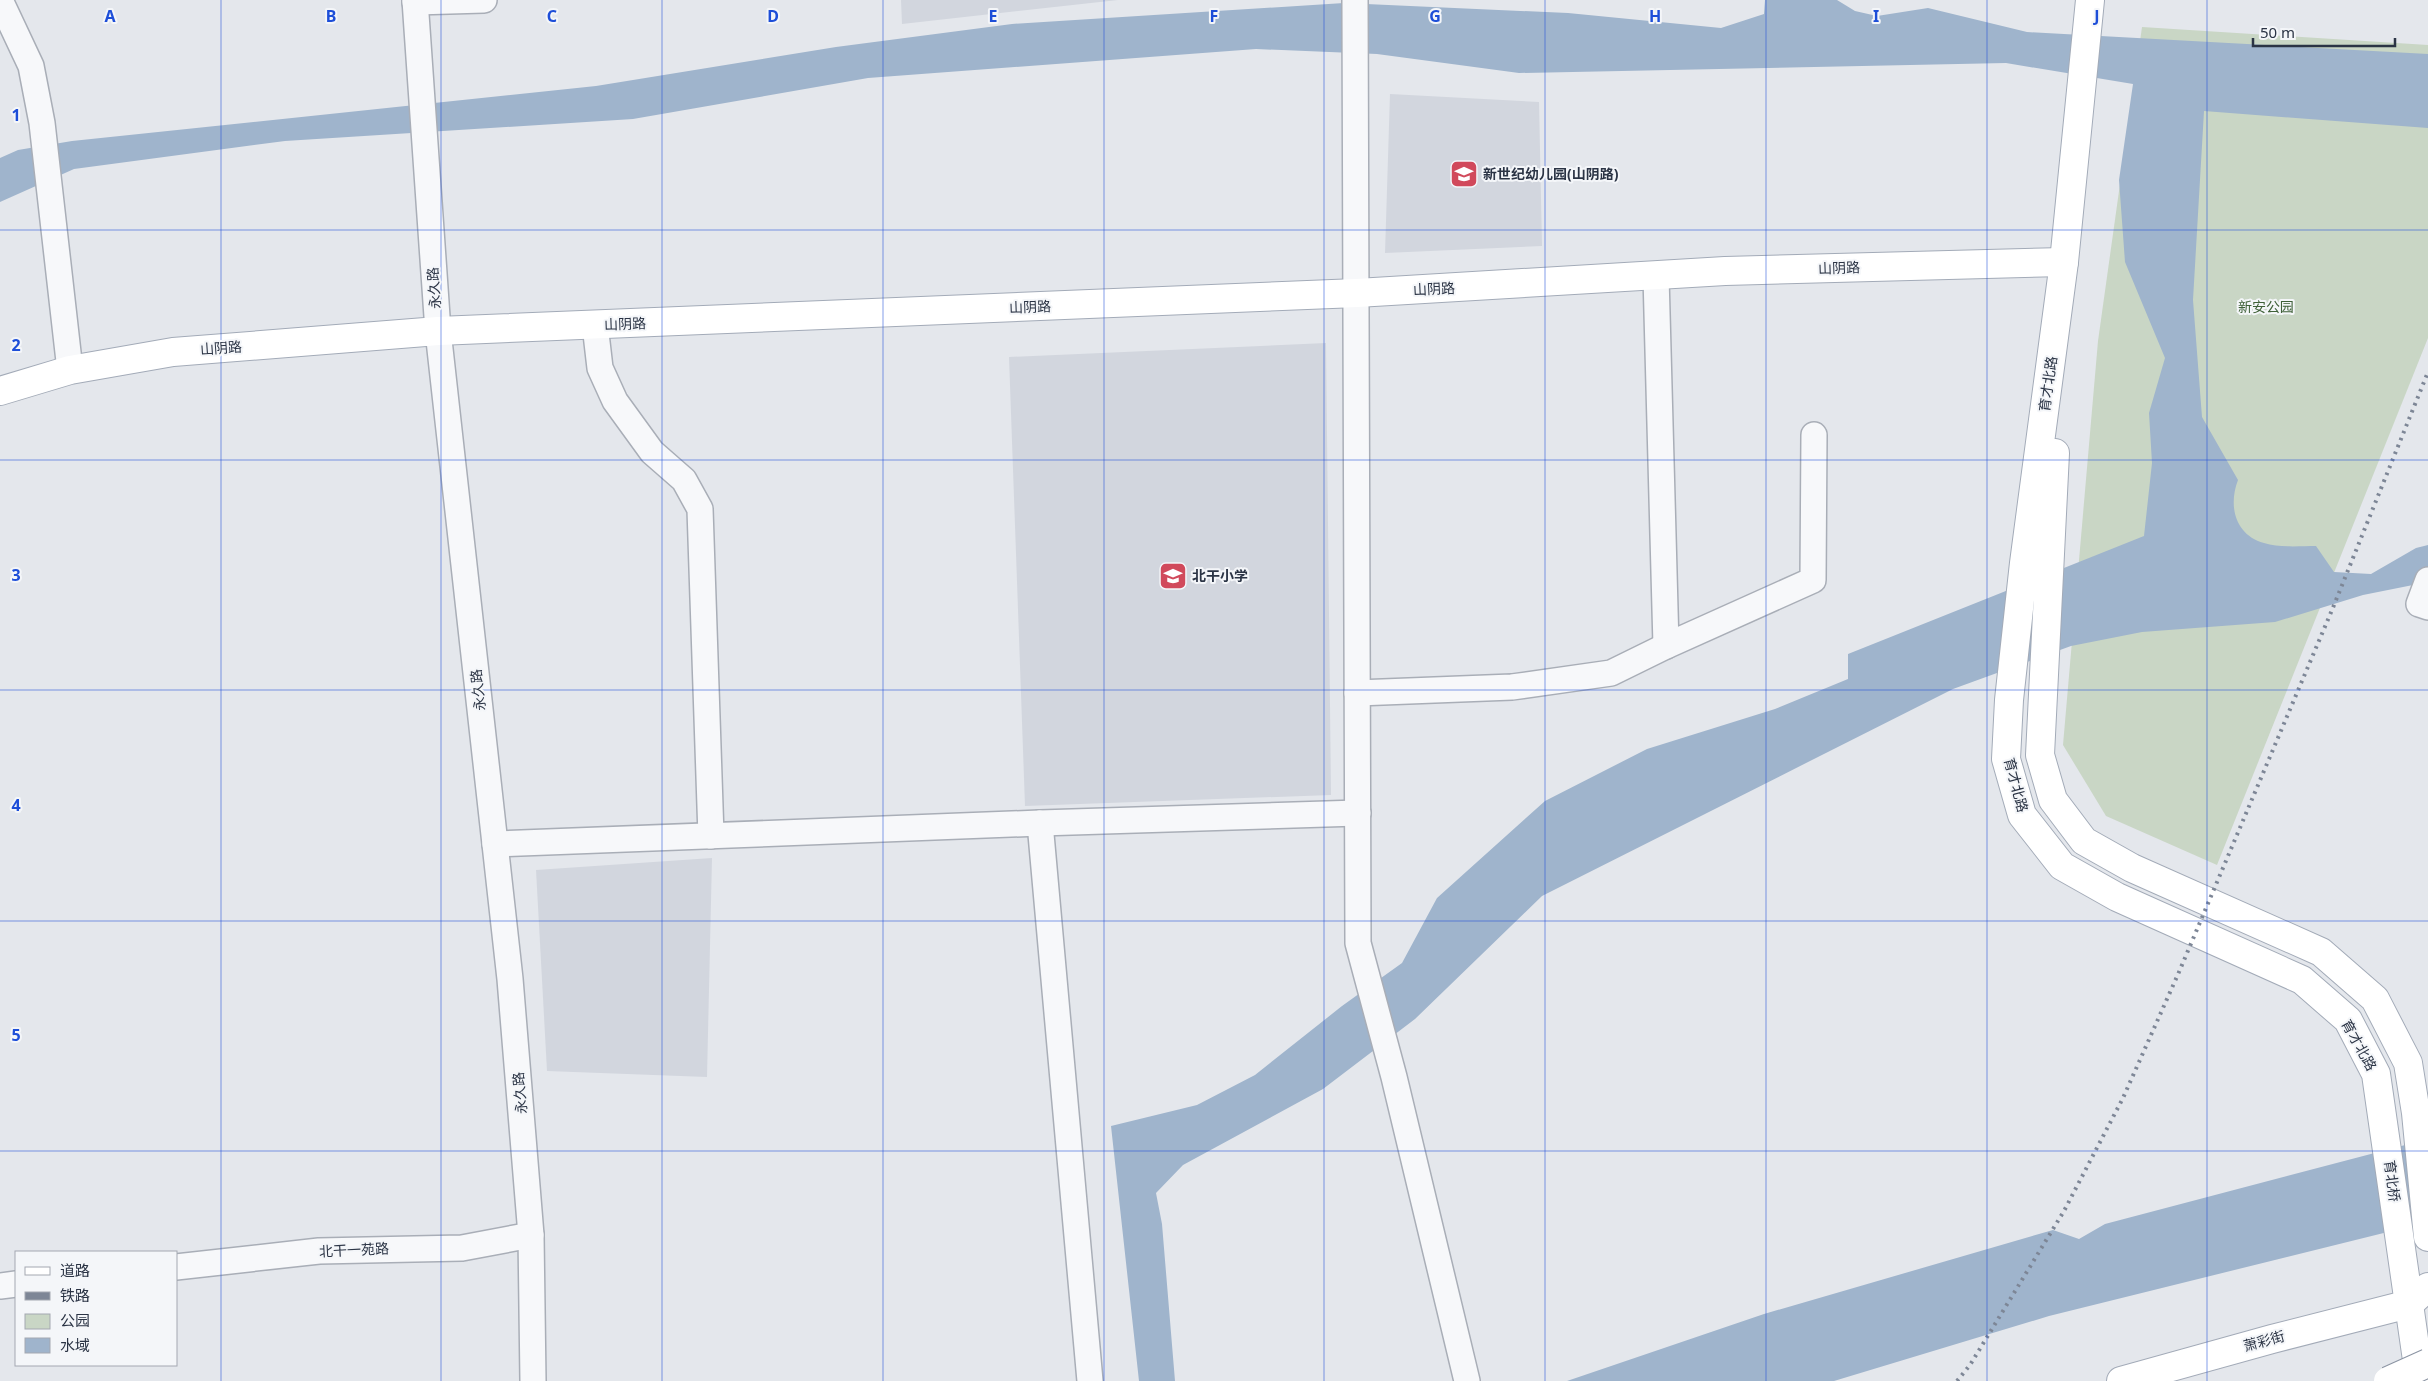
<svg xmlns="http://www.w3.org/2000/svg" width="2428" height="1381" font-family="'Noto Sans','Noto Sans SC',sans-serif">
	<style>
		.built { fill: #d2d6de }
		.green { fill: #c9d6c5 }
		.water { fill: #9fb4cc }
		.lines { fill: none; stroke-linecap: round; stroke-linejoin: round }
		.minor-casing { stroke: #a9aeb7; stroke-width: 28 }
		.major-casing { stroke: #a3abb8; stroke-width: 30 }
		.minor { stroke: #f7f8fa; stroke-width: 25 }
		.major { stroke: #fff; stroke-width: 28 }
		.rail { stroke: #7d8696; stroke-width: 4; stroke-dasharray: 2.5 5; stroke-linecap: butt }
		.highway-bridge-casing { stroke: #8b94a3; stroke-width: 30; stroke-linecap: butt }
		.highway-bridge { stroke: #fff; stroke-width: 28 }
		.grid { fill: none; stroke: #1d4ed8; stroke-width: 1; stroke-opacity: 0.55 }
		.labels { text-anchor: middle; stroke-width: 4; stroke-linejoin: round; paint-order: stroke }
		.poi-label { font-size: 14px; font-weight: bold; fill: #2b3445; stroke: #f4f6f9; text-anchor: start }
		.street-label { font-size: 14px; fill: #2b3445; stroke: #f4f6f9 }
		.park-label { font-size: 14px; fill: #3f6138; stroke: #f4f6f9 }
		.grid-label { font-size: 16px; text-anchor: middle; font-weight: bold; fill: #1d4ed8; stroke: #f4f6f9; stroke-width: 4; stroke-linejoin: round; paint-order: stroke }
	</style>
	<rect width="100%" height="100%" fill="#e4e7ec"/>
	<g class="built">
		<polygon points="901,0 1118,0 902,24"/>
		<polygon points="1390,94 1539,102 1542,246 1385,253"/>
		<polygon points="1326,343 1331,795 1025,806 1009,357"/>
		<polygon points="712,858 707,1077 547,1071 536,870"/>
	</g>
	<polygon class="green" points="2142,27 2428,45 2428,338 2217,865 2106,816 2063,745 2098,341"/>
	<g class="water">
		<path d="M 1765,0 L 1837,0 L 1855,11 L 1877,16 L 1928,8 L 2027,32 L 2428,54 L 2428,128 L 2204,111 L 2193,300 L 2202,417 L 2238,480 C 2228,506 2235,535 2264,543 C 2280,548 2300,546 2316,546 L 2334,572 L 2371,574 L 2416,548 L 2428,545 L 2428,582 L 2363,595 L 2275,622 L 2142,632 L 2071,646 L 1953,689 L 1542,896 L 1415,1019 L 1323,1089 L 1183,1165 L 1156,1193 L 1162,1224 L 1175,1381 L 1139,1381 L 1111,1126 L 1197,1105 L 1255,1075 L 1342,1006 L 1402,963 L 1437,898 L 1545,801 L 1647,749 L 1775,709 L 1848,679 L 1848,654 L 2144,536 L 2152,463 L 2149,413 L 2165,358 L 2125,262 L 2119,180 L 2133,84 L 2006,63 L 1519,73 L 1377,54 L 1256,49 L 868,78 L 633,119 L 285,141 L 74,169 L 0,202 L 0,158 L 18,150 L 72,141 L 596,86 L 836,47 L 1012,24 L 1344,3 L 1568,13 L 1721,28 L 1764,14 Z"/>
		<polygon points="2428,1139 2428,1222 2049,1316 1834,1381 1567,1381 1764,1314 2053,1230 2079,1239 2105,1224"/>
	</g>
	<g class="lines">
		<g class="minor-casing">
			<g id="minor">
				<polyline points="0,0 31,66 42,123 70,370"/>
				<polyline points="415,0 438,331 510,979 531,1235 533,1381"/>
				<polyline points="1355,0 1358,943 1394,1077 1467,1381"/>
				<polyline points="415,2 484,0"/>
				<polyline points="1656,276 1666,646"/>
				<polyline points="595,325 600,368 615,401 652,452 684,480 700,509 711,836"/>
				<polyline points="2428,580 2419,604 2428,607"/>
				<polyline points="1357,693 1512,687 1611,673 1666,646 1813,580 1814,435"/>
				<polyline points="1040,823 1090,1381"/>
				<polyline points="495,844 1040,823 1358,813"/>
				<polyline points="176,1267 319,1251 462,1248 531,1235"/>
				<polyline points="0,1286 16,1284"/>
			</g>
		</g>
		<g class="major-casing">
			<g id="major">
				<polyline points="2090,0 2064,262 2024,563 2009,700 2006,759 2022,815 2062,866 2117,897 2302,980 2348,1020 2376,1074 2420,1381"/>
				<polyline points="0,391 70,370 173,352 438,331 1357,293 1725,271 2064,262"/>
				<polyline points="2055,453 2040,755 2053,800 2084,841 2132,868 2321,952 2375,999 2408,1063 2416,1113 2428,1237"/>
				<polyline points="2121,1381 2272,1339 2409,1304 2428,1287"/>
			</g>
		</g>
		<use href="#minor" class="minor"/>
		<use href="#major" class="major"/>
		<polyline class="rail" points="1957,1381 1970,1365 2064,1211 2123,1098 2179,972 2332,610 2428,372"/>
		<g class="highway-bridge-casing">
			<polyline id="highway-bridge" points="2388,1381 2428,1363"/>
		</g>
		<use href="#highway-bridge" class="highway-bridge"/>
	</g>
	<path class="grid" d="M 221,0 L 221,1381M 441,0 L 441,1381M 662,0 L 662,1381M 883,0 L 883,1381M 1104,0 L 1104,1381M 1324,0 L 1324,1381M 1545,0 L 1545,1381M 1766,0 L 1766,1381M 1987,0 L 1987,1381M 2207,0 L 2207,1381M 0,230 L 2428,230M 0,460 L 2428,460M 0,690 L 2428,690M 0,921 L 2428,921M 0,1151 L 2428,1151"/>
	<defs>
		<g id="school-square" transform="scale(1.4375)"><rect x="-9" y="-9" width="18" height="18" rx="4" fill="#d1495b" stroke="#f4f6f9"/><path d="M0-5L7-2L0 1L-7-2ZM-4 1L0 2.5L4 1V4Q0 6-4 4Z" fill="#fff"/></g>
	</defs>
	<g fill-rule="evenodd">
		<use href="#school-square" x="1464" y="174"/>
		<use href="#school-square" x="1173" y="576"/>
	</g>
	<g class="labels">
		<g class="poi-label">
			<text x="1483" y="179">新世纪幼儿园(山阴路)</text>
			<text x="1192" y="581">北干小学</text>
		</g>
		<g class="street-label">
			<text transform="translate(1839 268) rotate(-2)" y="5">山阴路</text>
			<text transform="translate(434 288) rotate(-94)" y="5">永久路</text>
			<text transform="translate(1434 289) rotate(-3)" y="5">山阴路</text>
			<text transform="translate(1030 307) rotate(-2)" y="5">山阴路</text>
			<text transform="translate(625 324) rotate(-2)" y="5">山阴路</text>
			<text transform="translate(221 348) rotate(-4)" y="5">山阴路</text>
			<text transform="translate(2048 384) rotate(-82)" y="5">育才北路</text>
			<text transform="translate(478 690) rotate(-96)" y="5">永久路</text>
			<text transform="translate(2016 785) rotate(75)" y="5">育才北路</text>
			<text transform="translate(2359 1045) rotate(61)" y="5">育才北路</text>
			<text transform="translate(520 1093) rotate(-95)" y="5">永久路</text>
			<text transform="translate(2392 1181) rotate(83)" y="5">育北桥</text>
			<text transform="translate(354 1250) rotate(-3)" y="5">北干一苑路</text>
			<text transform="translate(2264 1341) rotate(-15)" y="5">萧彩街</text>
		</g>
		<g class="park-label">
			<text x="2266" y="312">新安公园</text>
		</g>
	</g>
	<g class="grid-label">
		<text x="110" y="22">A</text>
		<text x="331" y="22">B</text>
		<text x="552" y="22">C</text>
		<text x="773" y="22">D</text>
		<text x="993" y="22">E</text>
		<text x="1214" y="22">F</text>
		<text x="1435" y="22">G</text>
		<text x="1655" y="22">H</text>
		<text x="1876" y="22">I</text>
		<text x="2097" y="22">J</text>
		<text x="16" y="121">1</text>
		<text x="16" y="351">2</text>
		<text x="16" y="581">3</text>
		<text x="16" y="811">4</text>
		<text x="16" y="1041">5</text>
	</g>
	<rect x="15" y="1251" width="162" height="115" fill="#f4f6f9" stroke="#a4a8b1"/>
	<rect x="25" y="1267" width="25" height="8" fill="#ffffff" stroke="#a4a8b1"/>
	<text x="60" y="1276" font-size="15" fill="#2b3445">道路</text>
	<rect x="25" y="1292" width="25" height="8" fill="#7d8696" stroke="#a4a8b1"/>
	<text x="60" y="1301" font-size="15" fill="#2b3445">铁路</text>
	<rect x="25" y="1314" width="25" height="15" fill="#c9d6c5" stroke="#a4a8b1"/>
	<text x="60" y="1326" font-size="15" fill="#2b3445">公园</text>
	<rect x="25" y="1338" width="25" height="15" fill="#9fb4cc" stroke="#a4a8b1"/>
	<text x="60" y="1351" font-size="15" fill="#2b3445">水域</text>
	<path d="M2253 38v8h142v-8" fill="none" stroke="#2b3445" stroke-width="2.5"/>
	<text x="2260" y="38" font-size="15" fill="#2b3445" stroke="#f4f6f9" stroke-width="4" paint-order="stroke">50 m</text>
</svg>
